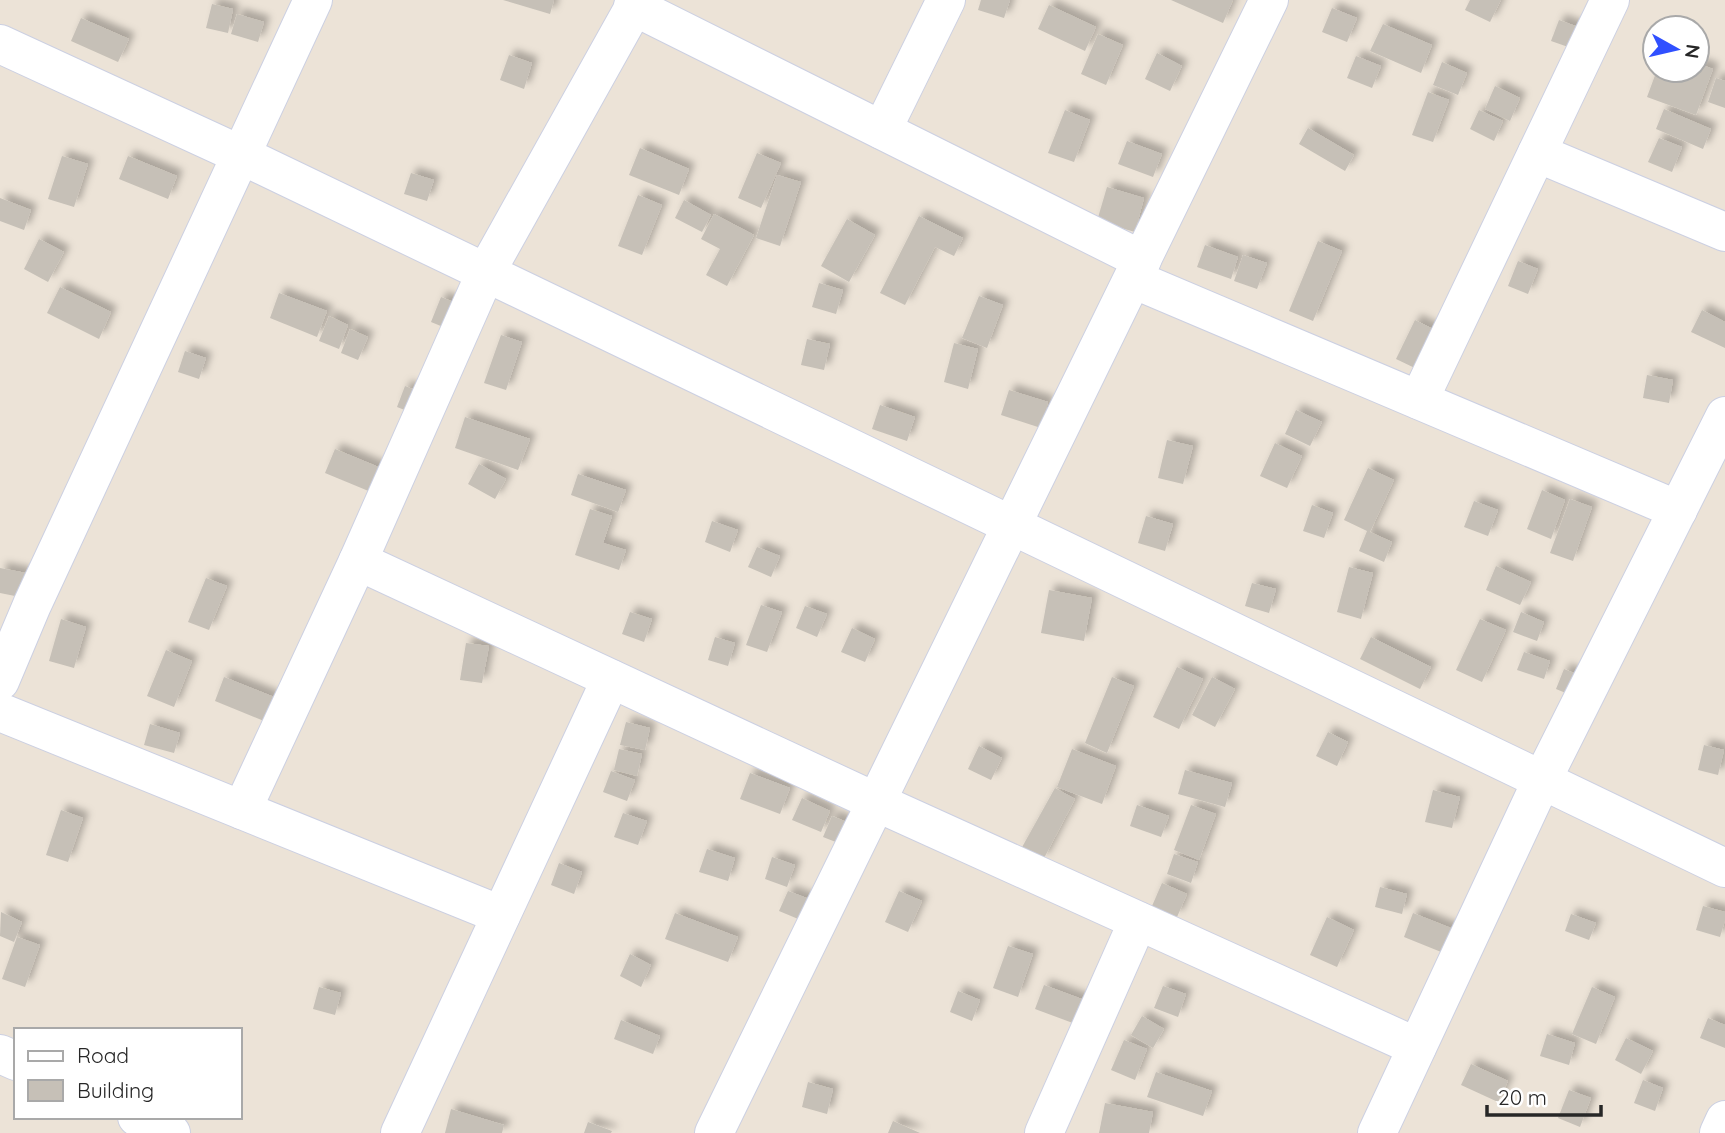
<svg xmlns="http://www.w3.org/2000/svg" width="1725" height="1133" font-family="Quicksand,sans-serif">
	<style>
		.building { fill: #c6c0b7; filter: url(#shadow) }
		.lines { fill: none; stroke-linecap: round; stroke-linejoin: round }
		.minor-casing { stroke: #ccd0e2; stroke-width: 40 }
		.minor { stroke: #fff; stroke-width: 38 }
	</style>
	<defs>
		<filter id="shadow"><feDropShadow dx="6" dy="-6" stdDeviation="3.5" flood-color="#0004"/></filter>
	</defs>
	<rect width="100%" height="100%" fill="#ece3d7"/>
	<g class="building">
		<polygon points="503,0 554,0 550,14"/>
		<polygon points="981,0 1010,0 1004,18 978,10"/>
		<polygon points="1171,0 1233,0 1223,23"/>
		<polygon points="1470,0 1501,0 1490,22 1465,10"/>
		<polygon points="212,4 233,9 228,33 206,28"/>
		<polygon points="1049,5 1096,27 1085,51 1038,29"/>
		<polygon points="1332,8 1357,18 1347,42 1322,32"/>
		<polygon points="237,14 264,22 258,42 231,34"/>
		<polygon points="81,18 129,39 118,62 71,41"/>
		<polygon points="1559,20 1581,28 1574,49 1551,41"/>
		<polygon points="1383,24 1432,45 1421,73 1370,51"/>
		<polygon points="1098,34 1123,45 1106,85 1081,74"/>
		<polygon points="1157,53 1182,66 1170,91 1145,79"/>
		<polygon points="509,55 532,63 524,89 500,80"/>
		<polygon points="1356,56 1381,66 1372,88 1347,78"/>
		<polygon points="1442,62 1467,73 1458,95 1433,85"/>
		<polygon points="1697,63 1713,69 1696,115 1647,97 1657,70 1697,70"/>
		<polygon points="1716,78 1725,81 1725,108 1708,102"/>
		<polygon points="1495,86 1520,98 1510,121 1485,109"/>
		<polygon points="1428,92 1449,100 1433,142 1412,135"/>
		<polygon points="1664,109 1711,129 1703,149 1656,129"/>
		<polygon points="1065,110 1090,120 1074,162 1048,153"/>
		<polygon points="1479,110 1503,121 1494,141 1470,129"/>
		<polygon points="1308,128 1354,155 1345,171 1299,144"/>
		<polygon points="1659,138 1682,147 1672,172 1648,162"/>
		<polygon points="1127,141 1162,154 1153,177 1118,164"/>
		<polygon points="640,148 689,169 679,195 629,175"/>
		<polygon points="757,153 781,163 761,208 738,198"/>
		<polygon points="62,156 88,164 74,207 48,199"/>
		<polygon points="128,156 177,176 168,199 119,179"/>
		<polygon points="411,173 434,180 427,201 404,194"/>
		<polygon points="777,175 801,182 780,246 756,238"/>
		<polygon points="1107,187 1144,198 1135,232 1097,221"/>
		<polygon points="638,195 662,205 642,255 618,246"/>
		<polygon points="0,198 31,210 24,230 0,221"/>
		<polygon points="684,200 711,215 702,232 675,218"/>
		<polygon points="714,214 754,235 727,286 706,275 720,249 701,239"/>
		<polygon points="919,216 963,238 954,256 935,247 905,305 880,293"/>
		<polygon points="847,219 875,235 849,282 821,266"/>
		<polygon points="39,239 64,252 48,282 24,269"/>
		<polygon points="1318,241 1342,251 1313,321 1289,311"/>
		<polygon points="1205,245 1238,257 1231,279 1197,267"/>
		<polygon points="1243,255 1267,263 1257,289 1234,281"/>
		<polygon points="1518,261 1538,269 1528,294 1508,286"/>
		<polygon points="819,283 843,290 836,314 812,307"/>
		<polygon points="60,287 111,312 99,339 47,313"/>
		<polygon points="279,293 327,311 317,337 270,318"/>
		<polygon points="979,296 1003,305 987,348 962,338"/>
		<polygon points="441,297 468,308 458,333 431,322"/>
		<polygon points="1702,310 1725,322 1725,348 1691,332"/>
		<polygon points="329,316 348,325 339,349 319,341"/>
		<polygon points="1415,320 1437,331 1419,370 1396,359"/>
		<polygon points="350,329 368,337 358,360 341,353"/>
		<polygon points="501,335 522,342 506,390 484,383"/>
		<polygon points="807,339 830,344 824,370 801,365"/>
		<polygon points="954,343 978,349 968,389 944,382"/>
		<polygon points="185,351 206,358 199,379 178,372"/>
		<polygon points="1647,375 1673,380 1669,403 1643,398"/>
		<polygon points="405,386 428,395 420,416 397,407"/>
		<polygon points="1009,390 1048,402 1041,428 1001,415"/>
		<polygon points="880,405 915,417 907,441 872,429"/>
		<polygon points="1296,410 1322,422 1310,446 1285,434"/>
		<polygon points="465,417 530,439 518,470 455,448"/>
		<polygon points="1167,440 1193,446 1183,484 1158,478"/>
		<polygon points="1275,443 1302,456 1287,488 1260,476"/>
		<polygon points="335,449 393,473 383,497 325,473"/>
		<polygon points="479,464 506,479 495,499 468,484"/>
		<polygon points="1368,468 1394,480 1370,532 1392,542 1384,562 1359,551 1367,531 1344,520"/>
		<polygon points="578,474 626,490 618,512 571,495"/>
		<polygon points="1542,490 1565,500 1551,539 1527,529"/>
		<polygon points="1570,499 1592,507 1573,561 1550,553"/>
		<polygon points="1474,501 1498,510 1488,536 1464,527"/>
		<polygon points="1312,505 1333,513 1324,538 1303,531"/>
		<polygon points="590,509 612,516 603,543 626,550 619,570 575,555"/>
		<polygon points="1146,516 1173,524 1165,551 1138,543"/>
		<polygon points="712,521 738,530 730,552 705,542"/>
		<polygon points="757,547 780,556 771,577 748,567"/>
		<polygon points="1496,566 1531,582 1520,605 1486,590"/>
		<polygon points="1349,567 1373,573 1361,619 1337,612"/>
		<polygon points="0,568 26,573 20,597 0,593"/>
		<polygon points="206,578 227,586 209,630 188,622"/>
		<polygon points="1252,583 1276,589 1269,613 1245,606"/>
		<polygon points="1049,590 1092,598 1084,641 1041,633"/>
		<polygon points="761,605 782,612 767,652 746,645"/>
		<polygon points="805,606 827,614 817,637 796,628"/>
		<polygon points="630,612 652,619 644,642 622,634"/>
		<polygon points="1521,612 1544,622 1537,641 1513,632"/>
		<polygon points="61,619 86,627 74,668 49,661"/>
		<polygon points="1480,619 1506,630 1482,682 1456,670"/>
		<polygon points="852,628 875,639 865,662 841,652"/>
		<polygon points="715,637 735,643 728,666 708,660"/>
		<polygon points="1371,637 1431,667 1420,689 1360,659"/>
		<polygon points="466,643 489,646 482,683 460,680"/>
		<polygon points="166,650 192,661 174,707 147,696"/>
		<polygon points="1524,652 1550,661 1544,679 1517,670"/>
		<polygon points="1177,667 1203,679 1179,729 1153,717"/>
		<polygon points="1564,669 1586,678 1578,698 1556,689"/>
		<polygon points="224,677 274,697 264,721 215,701"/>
		<polygon points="1112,677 1134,686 1107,753 1085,743"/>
		<polygon points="1212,677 1235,689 1215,727 1192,715"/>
		<polygon points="626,722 650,728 645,750 620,745"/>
		<polygon points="150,724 180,733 174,753 144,745"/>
		<polygon points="1328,732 1348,742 1337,766 1316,756"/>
		<polygon points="1704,745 1724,750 1718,775 1698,770"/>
		<polygon points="979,746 1002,758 991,780 968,769"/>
		<polygon points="619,749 642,754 637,776 614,770"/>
		<polygon points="1072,749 1116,766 1102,804 1057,787"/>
		<polygon points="1185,770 1232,783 1225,807 1178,794"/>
		<polygon points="611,771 635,780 627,801 603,792"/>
		<polygon points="750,773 790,788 780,814 740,799"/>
		<polygon points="1055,788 1075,799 1043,860 1021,849"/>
		<polygon points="1433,790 1460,797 1452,828 1425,822"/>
		<polygon points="802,798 830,811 821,832 792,820"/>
		<polygon points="1137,805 1169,816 1161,837 1130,826"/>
		<polygon points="1191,805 1216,814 1199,860 1174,850"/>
		<polygon points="61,810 83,818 68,862 46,855"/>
		<polygon points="623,813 647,821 638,845 614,837"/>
		<polygon points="832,816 859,827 851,848 823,837"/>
		<polygon points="707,849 735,858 728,881 699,872"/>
		<polygon points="1174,854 1198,862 1191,883 1167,874"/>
		<polygon points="772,857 795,865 787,887 765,879"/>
		<polygon points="559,863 582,872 574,894 551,885"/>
		<polygon points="1162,883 1187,894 1177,917 1152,906"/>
		<polygon points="1380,887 1407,894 1402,914 1375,907"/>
		<polygon points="788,891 812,900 803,921 779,911"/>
		<polygon points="899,891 922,901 908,932 885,922"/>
		<polygon points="1703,906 1725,912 1725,920 1720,937 1696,930"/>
		<polygon points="1,912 22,922 14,942 0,936"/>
		<polygon points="675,913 738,937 728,962 665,939"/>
		<polygon points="1413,913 1461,932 1451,956 1404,937"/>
		<polygon points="1571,914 1596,923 1589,940 1565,931"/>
		<polygon points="1327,917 1354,930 1337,967 1310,955"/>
		<polygon points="17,937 40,945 25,987 2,979"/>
		<polygon points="1008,946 1033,954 1018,997 993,988"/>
		<polygon points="630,954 651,965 641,987 620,976"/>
		<polygon points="1044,985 1098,1005 1089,1029 1035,1009"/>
		<polygon points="1163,986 1186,994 1178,1017 1154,1008"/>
		<polygon points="319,987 341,993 335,1015 313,1009"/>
		<polygon points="1592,987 1615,997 1596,1044 1572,1034"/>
		<polygon points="958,991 980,1000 972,1021 950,1012"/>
		<polygon points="1142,1016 1164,1029 1153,1048 1131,1035"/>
		<polygon points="1708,1018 1725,1025 1725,1048 1700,1038"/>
		<polygon points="621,1020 660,1036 653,1054 614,1039"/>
		<polygon points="1547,1034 1575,1043 1569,1065 1540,1056"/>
		<polygon points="1626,1038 1653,1051 1641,1074 1615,1060"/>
		<polygon points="1124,1040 1147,1049 1135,1080 1111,1070"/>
		<polygon points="1471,1064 1508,1081 1498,1102 1461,1085"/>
		<polygon points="1156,1072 1212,1091 1203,1116 1147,1097"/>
		<polygon points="1643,1080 1663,1088 1655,1111 1634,1103"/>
		<polygon points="808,1082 833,1089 827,1114 802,1107"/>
		<polygon points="1569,1090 1591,1098 1580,1127 1558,1118"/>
		<polygon points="1105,1103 1153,1112 1149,1133 1099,1133"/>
		<polygon points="451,1109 504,1125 502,1133 445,1133"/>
		<polygon points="893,1121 920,1133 888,1133"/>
		<polygon points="588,1122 612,1131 611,1133 584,1133"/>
	</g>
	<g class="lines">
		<g class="minor-casing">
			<g id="minor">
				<polyline points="633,6 1142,260"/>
				<polyline points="0,44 241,155 1725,868"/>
				<polyline points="882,130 946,0"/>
				<polyline points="1537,153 1725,232"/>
				<polyline points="1133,279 1678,510"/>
				<polyline points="1419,400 1610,0"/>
				<polyline points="358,561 876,802 1417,1047"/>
				<polyline points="0,681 32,605 313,0"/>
				<polyline points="0,712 501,915"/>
				<polyline points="242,810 358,561 486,272 638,0"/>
				<polyline points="0,1054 16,1061"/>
				<polyline points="137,1117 171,1133"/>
				<polyline points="400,1133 611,679"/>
				<polyline points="714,1133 1269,0"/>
				<polyline points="1044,1133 1138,921"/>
				<polyline points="1377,1133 1542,780 1725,416"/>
				<polyline points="1719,1133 1725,1120"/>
			</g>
		</g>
		<use href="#minor" class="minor"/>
	</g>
	<rect x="14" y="1028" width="228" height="91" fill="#ffffff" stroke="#a9a9a9" stroke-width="2"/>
	<rect x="28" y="1051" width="35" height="10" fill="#ffffff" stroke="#a9a9a9" stroke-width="2"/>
	<text x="77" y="1063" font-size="21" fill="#272727">Road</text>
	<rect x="28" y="1080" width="35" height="21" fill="#c6c0b7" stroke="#a9a9a9" stroke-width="2"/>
	<text x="77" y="1098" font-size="21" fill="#272727">Building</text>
	<g transform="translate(1676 49) rotate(98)"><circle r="33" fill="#ffffff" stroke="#a9a9a9" stroke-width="2"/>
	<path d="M0-5L12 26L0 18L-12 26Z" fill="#3050ff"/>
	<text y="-10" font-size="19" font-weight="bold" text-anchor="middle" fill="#272727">N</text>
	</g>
	<path d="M1487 1105v10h114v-10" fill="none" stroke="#272727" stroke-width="3.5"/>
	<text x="1498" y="1105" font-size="21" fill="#272727" stroke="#ffffff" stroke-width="5" paint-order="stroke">20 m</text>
</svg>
